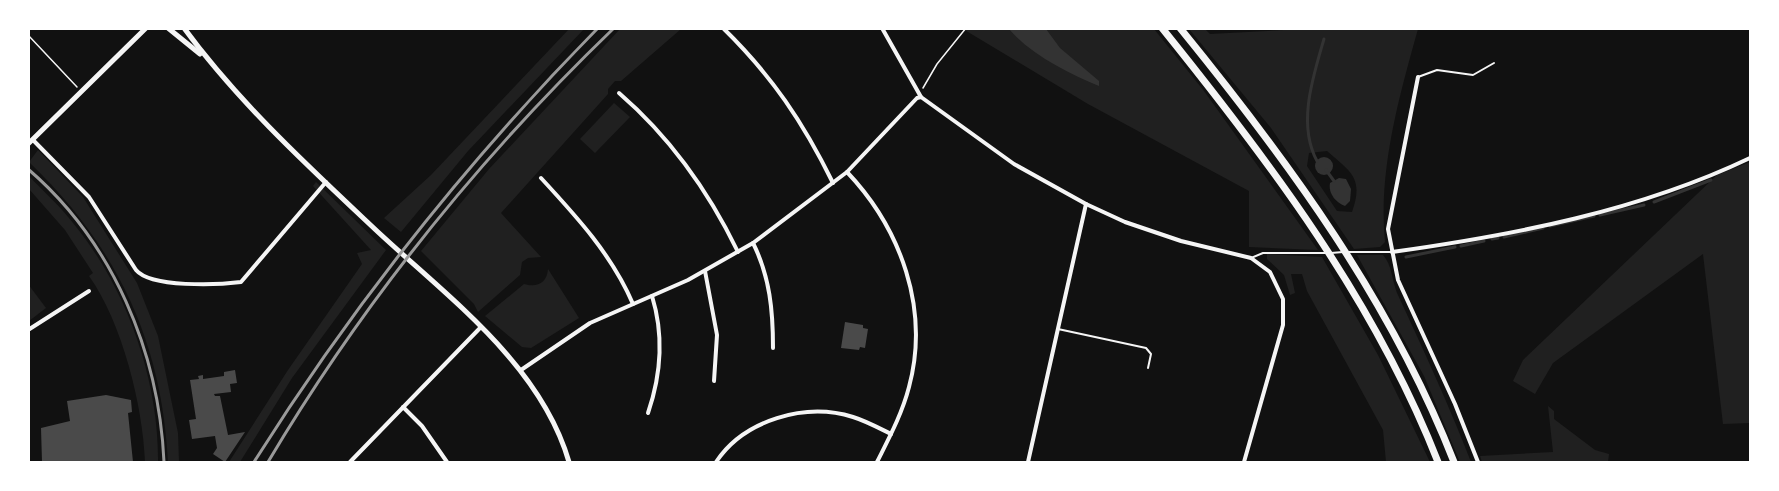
<svg xmlns="http://www.w3.org/2000/svg" width="1779" height="491" font-family="Jost,sans-serif">
	<style>
		.green { fill: #202020; fill-rule: evenodd }
		.water { fill: #333 }
		.lines { fill: none; stroke-linecap: round; stroke-linejoin: round }
		.stream { stroke: #333; stroke-width: 3 }
		.building { fill: #4a4a4a }
		.path { stroke: #f5f5f5; stroke-width: 1.5 }
		.service { stroke: #f5f5f5; stroke-width: 2 }
		.minor { stroke: #f5f5f5; stroke-width: 4 }
		.tertiary { stroke: #f5f5f5; stroke-width: 5 }
		.trunk { stroke: #f5f5f5; stroke-width: 7 }
		.rail { stroke: #9a9a9a; stroke-width: 3 }
	</style>
	<rect width="100%" height="100%" fill="#111"/>
	<g class="green">
		<polygon points="570,28 584,29 468,151 401,232 384,218 431,175"/>
		<polygon points="620,29 681,29 621,81 615,81 608,89 608,94 501,213 541,257 528,258 522,262 520,275 478,312 474,304 421,251 489,169"/>
		<polygon points="963,29 1154,29 1204,91 1318,250 1249,247 1249,191 1088,104"/>
		<path d="M 1303,29 L 1418,29 C 1399,97 1378,171 1385,242 L 1380,247 L 1354,249 L 1271,128 L 1189,29 L 1205,29 L 1210,34 ZM 1327,151 C 1351,172 1364,178 1352,212 L 1337,211 L 1307,166 L 1309,153 Z"/>
		<polygon points="614,103 630,117 595,153 580,139"/>
		<path d="M 38,150 L 83,197 L 137,283 L 158,336 L 178,433 L 179,462 L 168,462 C 162,341 116,245 29,162 Z"/>
		<polygon points="1750,162 1750,423 1723,424 1703,254 1553,363 1535,394 1513,381 1523,360 1717,175"/>
		<path d="M 29,176 C 43,191 60,206 73,223 C 126,287 159,379 158,462 L 145,462 C 143,406 122,322 89,276 L 93,273 L 65,230 L 29,189 Z"/>
		<polygon points="316,182 386,250 292,378 240,462 229,462 288,370 362,264 357,253 371,250 313,186"/>
		<polygon points="1267,254 1322,257 1378,355 1430,462 1386,462 1383,430 1307,291 1302,274 1291,274 1295,293 1290,295 1284,275 1267,259"/>
		<path d="M 1357,255 L 1383,255 C 1392,265 1392,280 1397,293 C 1423,349 1449,405 1471,462 L 1460,462 L 1424,376 Z"/>
		<path d="M 548,269 L 579,318 L 531,348 L 522,347 L 485,316 L 524,284 C 537,288 547,283 548,269 Z"/>
		<polygon points="28,284 46,308 29,321 28,321"/>
		<polygon points="1548,406 1554,411 1554,419 1595,450 1609,454 1608,462 1482,462 1480,456 1553,452"/>
	</g>
	<g class="water">
		<path d="M 1009,29 L 1046,29 L 1060,48 L 1099,81 L 1099,86 C 1068,73 1031,55 1009,29 Z"/>
		<circle cx="1324" cy="166" r="9"/>
		<path d="M 1339,178 L 1346,179 L 1351,189 L 1350,201 L 1345,206 C 1336,203 1328,193 1330,183 Z"/>
	</g>
	<g class="lines">
		<g class="stream">
			<path d="M 1317,161 C 1297,124 1313,77 1324,39"/>
			<polyline points="1326,170 1334,181"/>
			<polyline points="1654,202 1711,180"/>
			<polyline points="1600,215 1644,205"/>
			<polyline points="1550,226 1594,216"/>
			<polyline points="1504,237 1543,228"/>
			<polyline points="1492,239 1498,238"/>
			<polyline points="1461,246 1484,241"/>
			<polyline points="1406,257 1455,247"/>
		</g>
	</g>
	<g class="building">
		<polygon points="845,322 863,325 863,328 868,329 865,348 860,347 859,350 841,348"/>
		<polygon points="235,370 237,383 230,384 231,392 214,394 215,396 220,396 228,435 245,432 225,462 213,454 217,448 215,436 192,439 189,420 196,419 190,380 199,379 198,376 203,375 203,379 224,376 224,372"/>
		<polygon points="106,395 131,400 132,412 128,413 133,462 42,462 41,428 70,421 67,401"/>
	</g>
	<g class="lines">
		<g class="path">
			<polyline points="28,35 77,87"/>
			<polyline points="923,88 937,64 966,28"/>
		</g>
		<g class="service">
			<polyline points="1418,77 1437,70 1473,75 1494,63"/>
			<polyline points="1349,252 1391,252"/>
			<polyline points="1331,253 1343,252"/>
			<polyline points="1251,258 1263,253 1325,253"/>
			<polyline points="1058,329 1146,348 1151,354 1148,368"/>
		</g>
		<g class="minor">
			<path d="M 723,28 C 772,76 803,122 833,183"/>
			<polyline points="882,28 921,97 1014,164 1086,204 1125,222 1181,241 1251,258 1270,272 1283,299 1283,325 1244,462"/>
			<polyline points="1418,77 1388,229 1398,280 1455,404 1478,462"/>
			<path d="M 619,93 C 671,138 708,190 738,252"/>
			<path d="M 33,140 L 89,197 L 136,270 C 151,288 218,285 241,282 L 326,182"/>
			<path d="M 847,172 C 901,229 930,309 909,387 C 902,414 889,438 877,462"/>
			<path d="M 541,178 C 577,217 612,255 633,304"/>
			<path d="M 753,243 C 770,277 773,311 773,348"/>
			<path d="M 1392,252 C 1514,235 1639,211 1750,158"/>
			<polyline points="705,271 717,335 714,381"/>
			<polyline points="28,330 89,291"/>
			<polyline points="521,370 590,323 688,280 753,243 847,172 917,98 921,97"/>
			<polyline points="403,407 422,426 447,462"/>
			<path d="M 648,413 C 661,375 664,335 652,296"/>
			<polyline points="350,462 480,328"/>
			<path d="M 716,462 C 744,420 805,402 853,417 C 866,421 879,428 891,434"/>
			<polyline points="1028,462 1086,204"/>
		</g>
		<g class="tertiary">
			<polyline points="168,28 200,54"/>
			<path d="M 184,28 C 239,103 310,168 378,232 C 449,298 541,365 569,462"/>
			<polyline points="28,144 146,28"/>
		</g>
		<g class="trunk">
			<path d="M 1162,28 C 1270,162 1375,301 1438,462"/>
			<path d="M 1180,28 C 1289,162 1391,301 1454,462"/>
		</g>
		<g class="rail">
			<path d="M 28,169 C 113,242 159,352 164,462"/>
			<path d="M 254,462 C 353,305 467,161 598,28"/>
			<path d="M 268,462 C 362,304 481,156 614,28"/>
		</g>
	</g>
	<rect width="1779" height="491" fill="none" stroke="#ffffff" stroke-width="60"/>
</svg>
